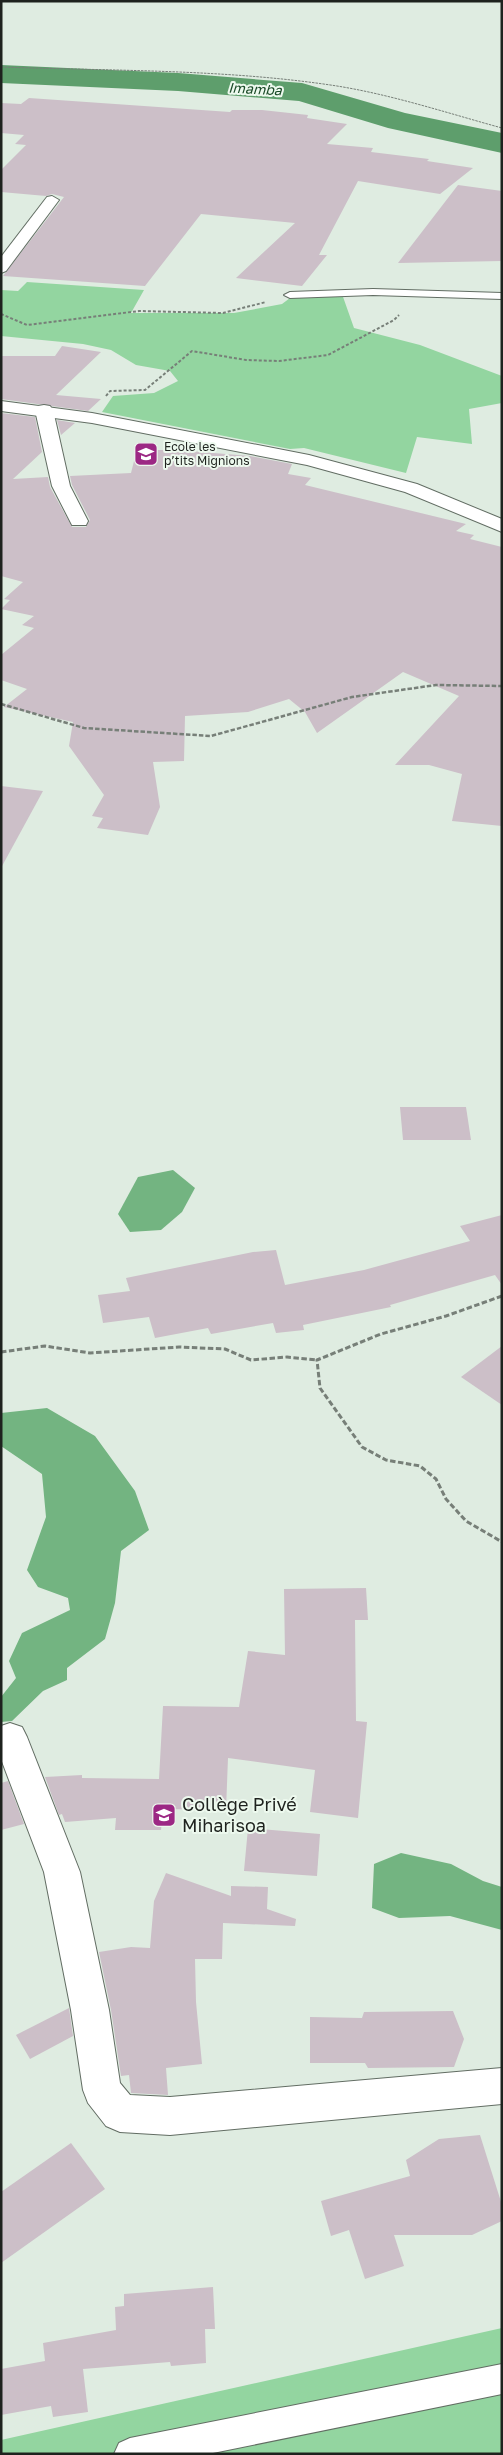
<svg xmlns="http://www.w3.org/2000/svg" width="503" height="2455" font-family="'Golos Text',sans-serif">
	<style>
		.green { fill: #93d5a0 }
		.forest { fill: #73b481 }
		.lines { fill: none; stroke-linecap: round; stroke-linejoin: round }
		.river { fill: #5e9e6c; fill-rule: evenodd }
		.building { fill: #ccbfc8 }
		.service-casing { stroke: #626d63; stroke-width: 2 }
		.minor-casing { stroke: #626d63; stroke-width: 2 }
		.tertiary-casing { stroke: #626d63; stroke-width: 2 }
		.path-far3 { stroke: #777f78; stroke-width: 1; stroke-dasharray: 2.5 1; stroke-linecap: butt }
		.path-far2 { stroke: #777f78; stroke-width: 2; stroke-dasharray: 3 2; stroke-linecap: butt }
		.path-far1 { stroke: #777f78; stroke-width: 2.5; stroke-dasharray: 4.5 2; stroke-linecap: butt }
		.path { stroke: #777f78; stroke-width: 3; stroke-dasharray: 5.5 2.5; stroke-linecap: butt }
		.service { fill: #fff; fill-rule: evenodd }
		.minor { fill: #fff; fill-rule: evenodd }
		.tertiary { fill: #fff; fill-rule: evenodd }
		.labels { text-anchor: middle; stroke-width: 4; stroke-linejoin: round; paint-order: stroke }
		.far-poi-label { font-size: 12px; fill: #1e221e; stroke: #edf9ee; text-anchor: start }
		.far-water-label { font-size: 14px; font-style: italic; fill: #1a4a27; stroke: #edf9ee }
		.near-poi-label { font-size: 18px; fill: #1e221e; stroke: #edf9ee; text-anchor: start }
	</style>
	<rect width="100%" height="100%" fill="#dfece1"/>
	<g class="green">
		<polygon points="27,282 144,290 131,313 234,313 282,304 290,298 342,294 354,328 420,345 502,376 502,403 469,409 472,444 417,437 406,473 304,448 290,449 102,412 113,396 154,393 178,381 170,371 136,365 111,350 83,344 1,336 1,290 18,291"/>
		<polygon points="502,2328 502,2454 1,2454 1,2440"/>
	</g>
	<g class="forest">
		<polygon points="173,1170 195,1188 182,1212 161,1230 130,1232 118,1214 138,1177"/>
		<polygon points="47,1408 95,1436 135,1491 149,1530 121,1551 115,1603 105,1639 67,1668 67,1680 43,1691 12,1721 1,1722 1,1697 16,1678 9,1661 22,1633 70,1610 68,1598 38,1587 27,1570 46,1517 42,1474 1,1446 1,1413"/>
		<polygon points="401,1853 451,1864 483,1881 502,1887 502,1930 450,1916 399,1918 372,1908 374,1864"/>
	</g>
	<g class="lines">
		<polygon class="river" points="1,65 178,73 302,83 405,113 502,133 502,153 388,128 299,101 178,91 1,83"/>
	</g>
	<g class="building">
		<polygon points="29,98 230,112 232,110 262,110 308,115 307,118 347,124 327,144 373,148 371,152 429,159 427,161 473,168 440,194 358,181 319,255 327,255 302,286 236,278 295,223 201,214 145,286 3,276 64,197 52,194 46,196 1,192 1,170 26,145 15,144 24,135 1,133 1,103 21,104"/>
		<polygon points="458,185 502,191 502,261 398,263"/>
		<polygon points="62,346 101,352 56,395 101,399 88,411 1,399 1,356 55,356"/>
		<polygon points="1,413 35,417 42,452 13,479 48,477 50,487 72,527 86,527 90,520 72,485 70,476 131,473 134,461 138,462 140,450 177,450 250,456 292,464 288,474 311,478 305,485 466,524 456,531 474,535 470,539 502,547 502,826 452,821 462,774 429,765 395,765 459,696 403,672 317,733 305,712 289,699 248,712 185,716 184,761 153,762 160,807 148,835 97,828 103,818 92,816 104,795 69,746 73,722 4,707 27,689 1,680 1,655 34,628 22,625 34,616 1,609 10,600 4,599 23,582 1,576"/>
		<polygon points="57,420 75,423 61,435"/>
		<polygon points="1,786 43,791 1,868"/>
		<polygon points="400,1107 466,1107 471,1140 403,1140"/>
		<polygon points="502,1215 502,1285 495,1275 390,1305 391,1307 303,1325 304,1330 276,1333 273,1323 211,1334 208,1328 155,1338 149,1317 103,1323 98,1295 130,1291 126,1278 253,1252 276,1250 285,1285 364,1270 470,1241 460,1226"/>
		<polygon points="502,1346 502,1405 461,1377"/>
		<polygon points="366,1588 368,1620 355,1620 356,1721 367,1722 358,1818 310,1812 315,1770 228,1758 226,1810 163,1809 161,1830 115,1830 116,1818 65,1822 62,1814 59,1815 45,1777 82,1775 82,1778 159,1779 163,1706 239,1707 248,1651 285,1655 284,1589"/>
		<polygon points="8,1781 24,1824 1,1830 1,1783"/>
		<polygon points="248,1828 320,1834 317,1876 244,1871"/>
		<polygon points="166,1873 231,1896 231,1886 268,1887 267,1909 296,1919 295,1926 223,1923 222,1959 195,1959 196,2002 202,2064 166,2068 168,2095 131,2093 129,2075 121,2076 111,2010 99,1952 131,1947 150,1948 154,1901"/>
		<polygon points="69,2008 73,2036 30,2059 16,2035"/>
		<polygon points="453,2011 464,2039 454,2067 368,2068 365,2063 310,2063 310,2017 362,2018 364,2012"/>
		<polygon points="480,2135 502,2205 502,2221 472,2235 394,2235 404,2266 365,2279 349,2230 331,2236 321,2201 410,2176 406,2160 439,2139"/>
		<polygon points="71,2143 105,2189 1,2263 1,2192"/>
		<polygon points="213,2287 215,2329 205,2329 206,2363 171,2366 170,2362 83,2369 88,2412 53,2417 51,2406 1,2415 1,2369 45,2361 43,2343 116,2330 115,2307 124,2306 124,2294"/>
	</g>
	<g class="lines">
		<g class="service-casing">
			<g id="service">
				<polygon points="373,289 502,293 502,299 373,295 290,298 284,295 290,292"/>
				<polygon points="502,2364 502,2394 208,2454 114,2454 119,2443 130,2438"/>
			</g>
		</g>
		<g class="minor-casing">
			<g id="minor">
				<polygon points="52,196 59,200 6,271 1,273 1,257 47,197"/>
				<polygon points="44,405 50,406 53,410 70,486 88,521 86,525 72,525 52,486 35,410 38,406"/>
				<polygon points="10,1723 22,1727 27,1737 80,1872 109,2010 120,2083 130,2095 170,2097 502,2068 502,2104 170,2135 120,2132 106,2126 88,2103 83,2090 71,2010 44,1872 1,1759 1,1726"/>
			</g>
		</g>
		<g class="tertiary-casing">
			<polygon id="tertiary" points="1,401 92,413 309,455 417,484 502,519 502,532 405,492 307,465 92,423 1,411"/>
		</g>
		<path class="path-far3" d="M 1,67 C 112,71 227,69 337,86 C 393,95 447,113 502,128"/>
		<g class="path-far2">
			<polyline points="1,314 27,325 139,311 223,313 266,302"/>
			<polyline points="106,396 110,391 145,390 192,351 246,360 279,361 328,355 394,320 399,315"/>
		</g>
		<polyline class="path-far1" points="1,704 84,728 211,736 352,697 436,685 502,686"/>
		<g class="path">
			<polyline points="502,1296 446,1316 381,1334 317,1360 320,1388 362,1447 386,1460 420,1466 436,1479 446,1499 466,1521 502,1542"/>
			<polyline points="1,1352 45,1346 90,1353 179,1347 225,1349 251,1360 287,1357 317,1360"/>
		</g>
		<use href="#service" class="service"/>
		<use href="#minor" class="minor"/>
		<use href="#tertiary" class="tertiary"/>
	</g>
	<defs>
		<g id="school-square" transform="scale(1.25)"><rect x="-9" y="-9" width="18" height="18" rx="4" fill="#9c2884" stroke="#edf9ee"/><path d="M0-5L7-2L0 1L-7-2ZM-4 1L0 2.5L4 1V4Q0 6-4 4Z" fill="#fff"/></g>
	</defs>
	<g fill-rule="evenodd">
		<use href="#school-square" x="146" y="454"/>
		<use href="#school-square" x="164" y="1815"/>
	</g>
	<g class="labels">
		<g class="far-poi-label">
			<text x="164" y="451">Ecole les<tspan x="164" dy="14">p’tits Mignions</tspan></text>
		</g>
		<g class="far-water-label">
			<text transform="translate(255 89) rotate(3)" y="5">Imamba</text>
		</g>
		<g class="near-poi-label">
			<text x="182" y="1811">Collège Privé<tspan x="182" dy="21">Miharisoa</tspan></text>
		</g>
	</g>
	<rect width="503" height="2455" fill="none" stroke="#1e221e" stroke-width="5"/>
</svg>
